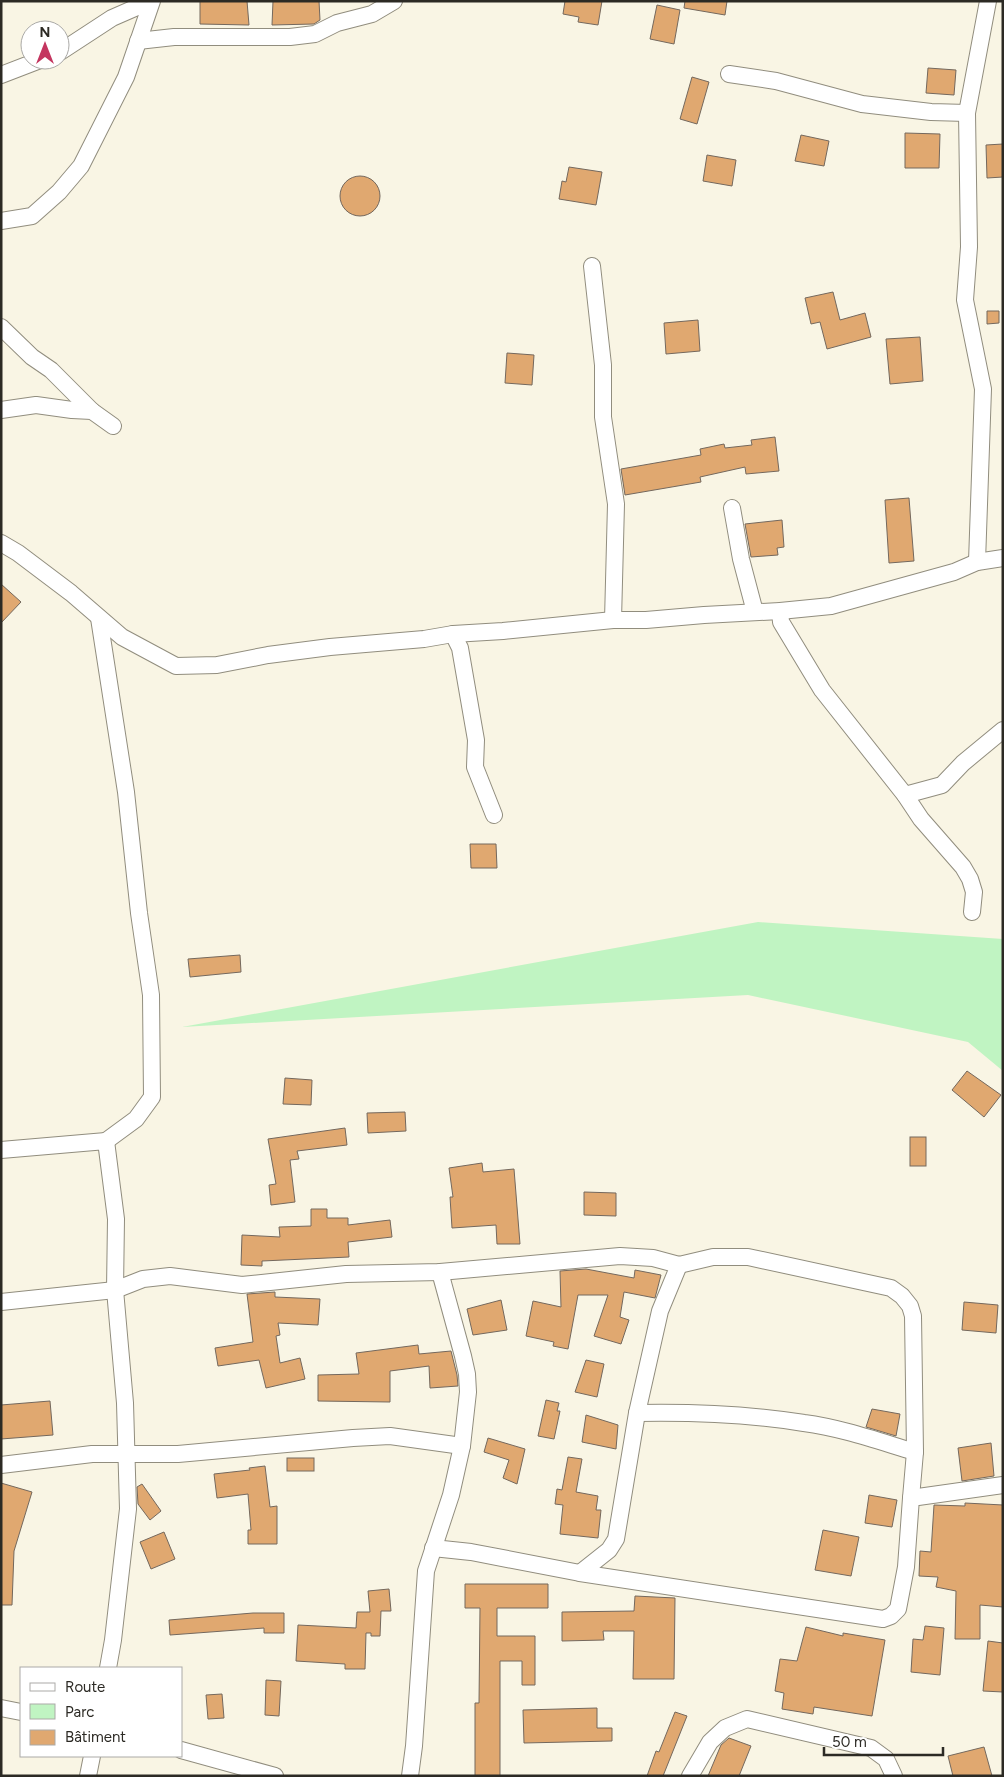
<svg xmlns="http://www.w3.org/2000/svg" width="1004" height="1777" font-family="Figtree,sans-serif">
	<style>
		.green { fill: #c0f4c2 }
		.building { fill: #e0a870; stroke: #74685d }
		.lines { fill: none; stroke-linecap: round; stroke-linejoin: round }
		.minor-casing { stroke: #918d7e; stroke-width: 18 }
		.minor { stroke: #fff; stroke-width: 16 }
	</style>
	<rect width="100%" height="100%" fill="#f9f5e4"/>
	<polygon class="green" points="758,922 1003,939 1003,1071 968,1042 748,995 182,1027"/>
	<g class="building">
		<polygon points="200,1 247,1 249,25 200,24"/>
		<polygon points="273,1 319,1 320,20 314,24 272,25"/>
		<polygon points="565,1 602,1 598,25 578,22 579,17 563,14"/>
		<polygon points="685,1 727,1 725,15 684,8"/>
		<polygon points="657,5 680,10 674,44 650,39"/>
		<polygon points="928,68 956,70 954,95 926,93"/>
		<polygon points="692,77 709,82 697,124 680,119"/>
		<polygon points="905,133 940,134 939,168 905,168"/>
		<polygon points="801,135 829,141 824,166 795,161"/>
		<polygon points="1003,144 1003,177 987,178 986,145"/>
		<polygon points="707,155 736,160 732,186 703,181"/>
		<polygon points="569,167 602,172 596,205 559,199 562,181 566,182"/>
		<circle cx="360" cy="196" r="20"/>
		<polygon points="833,292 840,320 865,313 871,337 827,349 820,322 811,324 805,298"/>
		<polygon points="987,311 999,311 999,323 987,324"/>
		<polygon points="698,320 700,351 666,354 664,323"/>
		<polygon points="920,337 923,381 890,384 886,339"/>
		<polygon points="507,353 534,355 532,385 505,383"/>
		<polygon points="775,437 779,471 746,474 745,467 700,477 701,482 625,495 621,469 701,455 700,449 724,444 725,448 752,445 751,440"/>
		<polygon points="909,498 914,561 889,563 885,500"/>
		<polygon points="782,520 784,547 777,548 778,555 751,557 745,524"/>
		<polygon points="1,584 21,602 1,623"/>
		<polygon points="470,844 496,844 497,868 471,868"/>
		<polygon points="240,955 241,972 190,977 188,959"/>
		<polygon points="967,1071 1001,1095 984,1117 952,1090"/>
		<polygon points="285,1078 312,1080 311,1105 283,1104"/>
		<polygon points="405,1112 406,1131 368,1133 367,1113"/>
		<polygon points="345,1128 347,1145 297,1151 299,1159 290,1160 295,1202 271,1205 269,1185 276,1184 268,1139"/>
		<rect x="910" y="1137" width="16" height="29"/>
		<polygon points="482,1163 483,1172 514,1169 520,1244 497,1244 496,1225 452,1228 450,1197 453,1197 449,1168"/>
		<polygon points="584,1192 616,1193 616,1216 584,1215"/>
		<polygon points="311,1209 327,1209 327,1218 348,1218 348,1225 390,1220 392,1237 348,1242 349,1257 262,1261 262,1266 241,1265 242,1235 280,1237 279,1227 311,1226"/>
		<polygon points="586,1269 634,1278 635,1270 661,1275 655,1298 624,1292 620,1317 629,1320 621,1344 594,1336 608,1295 578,1295 568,1349 553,1346 554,1342 526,1336 533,1301 561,1307 560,1271"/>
		<polygon points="275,1292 275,1297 320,1299 318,1325 278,1323 280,1335 276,1336 280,1363 300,1358 305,1379 266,1388 259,1360 218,1366 215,1348 253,1342 247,1294"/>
		<polygon points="501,1300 507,1330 473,1335 467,1309"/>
		<polygon points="964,1302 998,1305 996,1333 962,1330"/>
		<polygon points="418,1345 419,1354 451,1351 457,1375 458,1386 430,1388 429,1366 390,1371 390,1402 318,1401 318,1375 359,1374 356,1353"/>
		<polygon points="586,1360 604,1364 597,1397 575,1392"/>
		<polygon points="546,1400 559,1403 557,1411 560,1411 554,1439 538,1436"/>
		<polygon points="50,1401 53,1435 1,1439 1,1405"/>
		<polygon points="872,1409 900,1414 896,1436 866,1427"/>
		<polygon points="586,1415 618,1425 616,1449 582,1442"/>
		<polygon points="488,1438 525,1449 517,1484 503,1478 509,1460 484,1452"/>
		<polygon points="991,1443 994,1476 962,1481 958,1448"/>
		<polygon points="568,1457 582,1459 576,1492 598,1496 596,1510 601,1510 598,1538 560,1534 563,1505 555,1504 557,1489 562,1490"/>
		<rect x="287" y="1458" width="27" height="13"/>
		<polygon points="265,1466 270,1507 277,1506 277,1544 248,1544 248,1530 251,1530 248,1494 217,1498 214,1474 250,1470 249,1468"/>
		<polygon points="1,1483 32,1492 14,1551 12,1605 1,1605"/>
		<polygon points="142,1484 161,1511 150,1520 138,1504 137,1487"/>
		<polygon points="869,1495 897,1500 892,1527 865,1523"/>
		<polygon points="965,1503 1003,1505 1003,1607 980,1605 980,1639 955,1639 956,1591 936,1587 938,1577 919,1576 920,1551 931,1552 934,1505 965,1506"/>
		<polygon points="823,1530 859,1537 851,1576 815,1570"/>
		<polygon points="164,1532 175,1559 151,1569 140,1542"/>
		<polygon points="465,1584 548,1584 548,1608 497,1608 497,1636 535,1636 535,1685 522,1685 522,1661 500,1661 500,1776 475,1776 475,1703 479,1703 480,1608 465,1608"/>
		<polygon points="389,1589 391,1611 381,1611 380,1636 371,1636 371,1633 366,1633 365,1669 345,1669 345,1664 296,1661 298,1625 356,1628 357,1612 370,1612 368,1591"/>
		<polygon points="635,1596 675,1598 674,1679 633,1679 634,1631 603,1631 604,1640 562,1641 562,1612 634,1611"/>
		<polygon points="253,1613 284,1613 284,1633 264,1633 264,1628 170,1635 169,1620"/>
		<polygon points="925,1626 944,1628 940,1675 911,1672 913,1639 923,1640"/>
		<polygon points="806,1627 843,1636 843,1633 885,1640 872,1716 814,1707 813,1714 782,1709 784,1693 775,1691 780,1659 797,1661"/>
		<polygon points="988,1641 1003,1643 1003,1692 983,1691"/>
		<polygon points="266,1680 281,1681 279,1716 265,1715"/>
		<polygon points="222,1694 224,1718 208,1719 206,1695"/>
		<polygon points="597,1708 597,1728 612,1728 612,1741 524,1743 523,1710"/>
		<polygon points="675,1712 687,1716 663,1776 647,1776 656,1751 659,1752"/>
		<polygon points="729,1738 751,1746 739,1776 708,1776 721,1745"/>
		<polygon points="984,1747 992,1776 953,1776 948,1756"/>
	</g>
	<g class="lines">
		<g class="minor-casing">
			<g id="minor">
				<polyline points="138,41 174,37 290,37 315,34 337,23 372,14 394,1"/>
				<polyline points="60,52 112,18 151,1"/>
				<polyline points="729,74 776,81 862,104 931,112 967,113"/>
				<polyline points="1,75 40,60"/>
				<polyline points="1,221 32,216 59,192 81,166 126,77 152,1"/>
				<polyline points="592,266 603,365 603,417 616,504 613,620"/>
				<polyline points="1,327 32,357 51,370 92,411"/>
				<polyline points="1,410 36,405 72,410 92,411 113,426"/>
				<polyline points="732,508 741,559 755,612"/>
				<polyline points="1,543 18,553 71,593 122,637 176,666 217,665 268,655 330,647 424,639 453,634 503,631 613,620 646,620 704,615 780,611 831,606 954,572 977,562 1003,558"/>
				<polyline points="977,562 983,389 965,300 969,247 967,113 988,1"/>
				<polyline points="780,611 781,622 822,690 905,795 921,819 963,867 970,879 974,892 972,912"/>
				<polyline points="99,618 126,792 139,913 151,995 152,1097 136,1119 106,1141"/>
				<polyline points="453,634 460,648 476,740 475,767 494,815"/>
				<polyline points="905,795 942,785 963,763 1003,730"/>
				<polyline points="1,1150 106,1141 116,1219 115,1290 125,1403 128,1509 113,1640 108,1668"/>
				<polyline points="1,1302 115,1290 143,1279 170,1276 242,1285 346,1274 440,1272 620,1256 653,1258 679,1265 713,1257 748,1257 891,1288 902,1296 910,1306 913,1316 915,1452 911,1498"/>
				<path d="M 637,1413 C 693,1412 749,1414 804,1423 C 842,1428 878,1441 915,1452"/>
				<polyline points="1,1465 92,1454 178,1454 353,1438 390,1436 462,1446"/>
				<polyline points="433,1548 471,1552 580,1573 883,1619 891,1616 898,1609 906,1567 911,1498 1003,1485"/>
				<polyline points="580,1573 609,1550 616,1539 637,1413 660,1311 679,1265"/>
				<polyline points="1,1708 21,1712"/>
				<polyline points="181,1750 275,1776"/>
				<polyline points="88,1776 92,1756"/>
				<polyline points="410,1776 414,1746 426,1571 451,1495 462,1446 468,1392 467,1374 463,1356 440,1272"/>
				<polyline points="690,1776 710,1742 725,1728 747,1719 871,1748 886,1759 894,1776"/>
			</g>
		</g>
		<use href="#minor" class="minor"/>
	</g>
	<rect width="1004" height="1777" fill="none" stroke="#2c2a24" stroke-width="5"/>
	<rect x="20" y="1667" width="162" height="90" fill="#ffffff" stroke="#abaaa7"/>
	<rect x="30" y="1683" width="25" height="8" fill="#ffffff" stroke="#abaaa7"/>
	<text x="65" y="1692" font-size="15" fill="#2c2a24">Route</text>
	<rect x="30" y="1704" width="25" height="15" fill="#c0f4c2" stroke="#abaaa7"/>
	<text x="65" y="1717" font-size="15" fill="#2c2a24">Parc</text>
	<rect x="30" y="1730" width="25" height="15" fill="#e0a870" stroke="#abaaa7"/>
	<text x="65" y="1742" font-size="15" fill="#2c2a24">Bâtiment</text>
	<g transform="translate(45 45)"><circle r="24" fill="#ffffff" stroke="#abaaa7"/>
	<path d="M0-4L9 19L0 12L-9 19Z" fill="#c4355f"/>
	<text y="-8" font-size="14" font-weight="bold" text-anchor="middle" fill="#2c2a24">N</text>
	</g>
	<path d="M824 1747v8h119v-8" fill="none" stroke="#2c2a24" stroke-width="2.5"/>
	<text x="832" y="1747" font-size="15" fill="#2c2a24" stroke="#ffffff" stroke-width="4" paint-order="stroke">50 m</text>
</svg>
